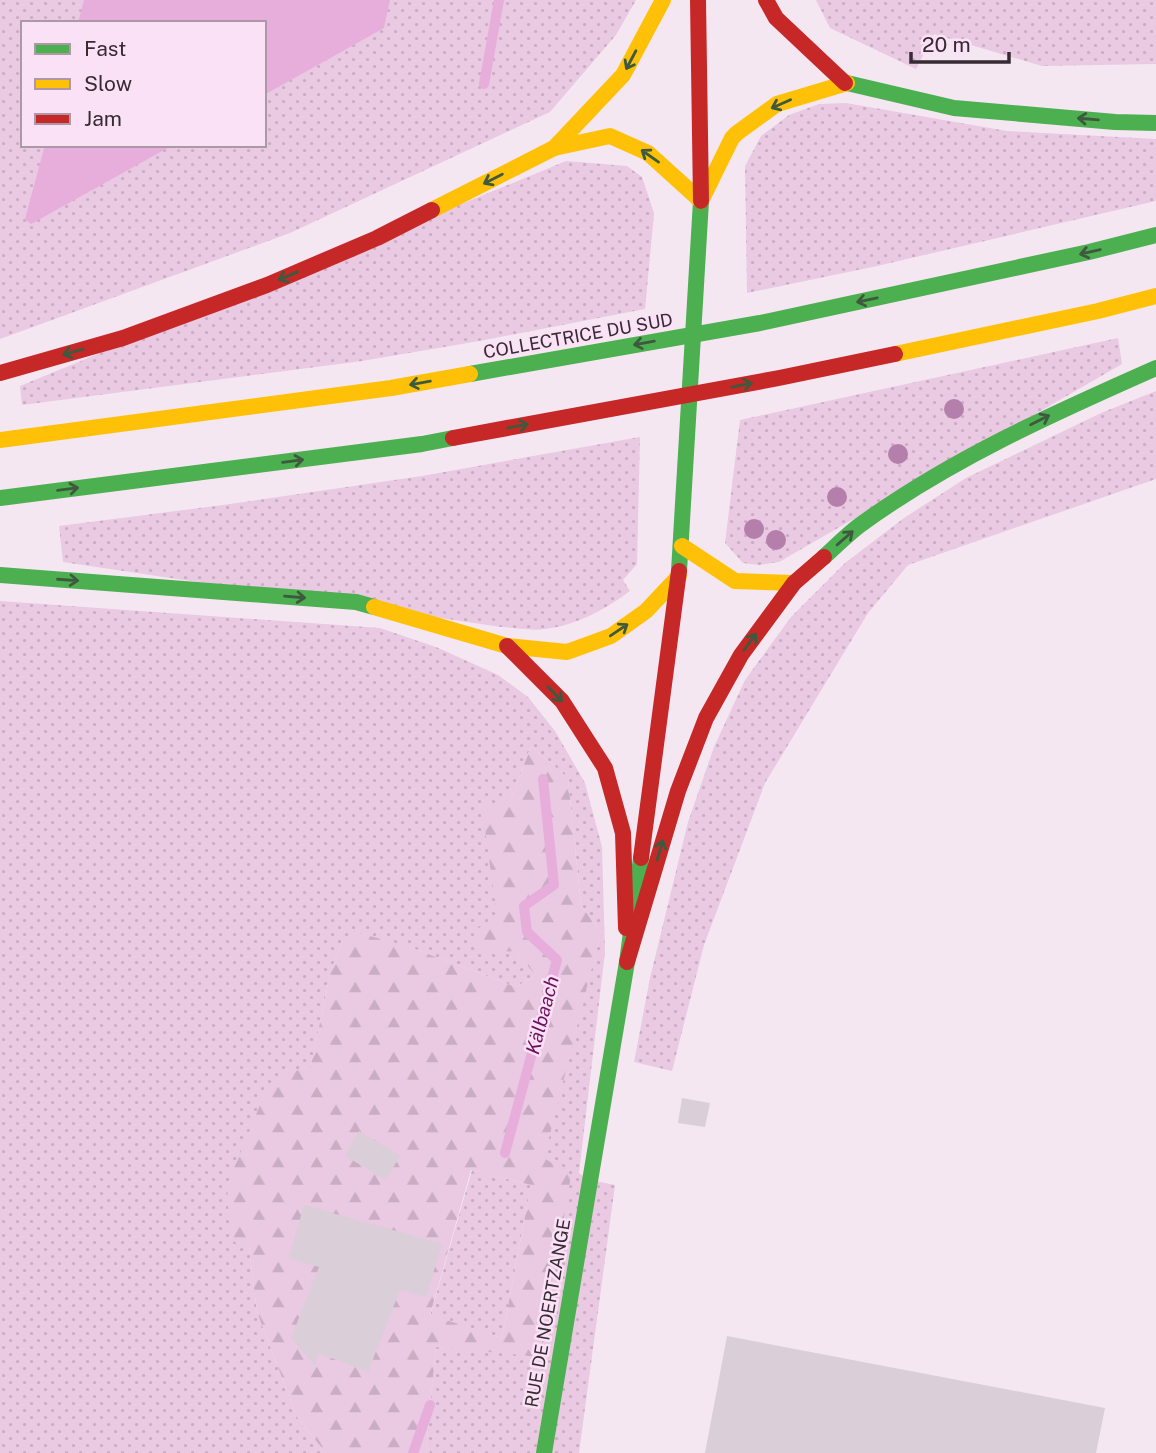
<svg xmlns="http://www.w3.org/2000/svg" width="1156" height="1453" font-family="'Public Sans',sans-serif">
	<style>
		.grass { fill: url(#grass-dots); fill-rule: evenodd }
		.forest { fill: url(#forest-firs); fill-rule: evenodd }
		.water { fill: #e7aedb }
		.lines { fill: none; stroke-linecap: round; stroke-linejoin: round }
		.stream { stroke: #e7aedb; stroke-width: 10 }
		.building { fill: #daced8 }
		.fast { stroke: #4caf50; stroke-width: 16 }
		.slow { stroke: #ffc107; stroke-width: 16 }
		.jam { stroke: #c62828; stroke-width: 16 }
		.tree { fill: #b57fac }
		.oneway { stroke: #3e593d }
		.labels { text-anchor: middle; stroke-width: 5; stroke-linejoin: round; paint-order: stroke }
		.street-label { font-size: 18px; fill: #362a33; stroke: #fbe1f5 }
		.water-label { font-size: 19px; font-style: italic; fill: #6a115e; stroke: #fbe1f5 }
	</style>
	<defs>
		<pattern id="grass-dots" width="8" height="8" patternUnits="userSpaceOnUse" patternTransform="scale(1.75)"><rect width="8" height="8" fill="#eac9e2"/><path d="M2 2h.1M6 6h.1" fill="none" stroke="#c9adc2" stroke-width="1.8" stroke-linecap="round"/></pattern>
		<pattern id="forest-firs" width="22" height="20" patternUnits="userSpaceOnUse" patternTransform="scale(1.75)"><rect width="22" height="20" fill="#eac9e2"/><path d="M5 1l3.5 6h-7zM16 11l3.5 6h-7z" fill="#c9adc2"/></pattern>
	</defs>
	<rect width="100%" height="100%" fill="#f5e7f2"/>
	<g class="grass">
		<path d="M 0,0 L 636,0 L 616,35 L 550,112 L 290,233 L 0,339 ZM 23,23 L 264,23 L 264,145 L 23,145 Z"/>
		<polygon points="816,0 1156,0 1156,64 1042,66 934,34 916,69 830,28"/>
		<polygon points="846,103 1007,131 1156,139 1156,201 877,266 747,293 745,166 761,136 789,115 819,104"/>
		<polygon points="566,161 627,166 642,177 654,213 645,309 479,341 362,361 22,405 20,386"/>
		<polygon points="1118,338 1122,364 779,562 759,565 743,563 725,543 740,420"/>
		<polygon points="1156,391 1156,479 908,565 868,613 765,783 704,945 672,1071 634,1062 650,978 688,822 714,747 745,680 791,617 845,563 904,518 966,478 1101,413"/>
		<path d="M 640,437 L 637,564 L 623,580 L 630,591 C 604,610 577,625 545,629 C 531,631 515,628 501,627 L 63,562 L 59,526 L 223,505 L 422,476 Z"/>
		<polygon points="0,601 380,628 436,647 498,675 528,697 555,731 585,783 602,847 605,952 579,1173 590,1180 615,1185 579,1453 430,1453 426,1449 436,1347 541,1356 570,1175 543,1158 601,931 581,906 568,778 531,746 511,799 516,951 535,975 516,987 412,948 342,941 330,974 310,1071 249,1248 257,1312 297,1417 326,1453 0,1453"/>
		<polygon points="472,1170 531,1185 502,1338 430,1316"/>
	</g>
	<path class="forest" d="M 531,746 L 568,778 L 581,906 L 601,931 L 544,1158 L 571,1175 L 541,1357 L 436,1347 L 426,1449 L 430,1453 L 326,1453 L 297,1417 L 257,1312 L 249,1248 L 230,1240 L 227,1185 L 265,1093 L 283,1071 L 310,1070 L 330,974 L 342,941 L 356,932 L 412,948 L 516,987 L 535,975 L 516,951 L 480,953 L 473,932 L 497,915 L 482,808 L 511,799 ZM 471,1170 L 531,1185 L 502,1338 L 430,1315 Z"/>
	<g class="water">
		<polygon points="84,0 390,0 384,28 264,95 264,23 78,23"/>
		<polygon points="45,145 173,145 31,224 25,219"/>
	</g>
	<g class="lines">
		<g class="stream">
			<polyline points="484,84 499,0"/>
			<polyline points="505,1153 557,960 527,932 524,906 554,885 543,779"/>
			<polyline points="413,1453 430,1405"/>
		</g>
	</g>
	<g class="building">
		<polygon points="682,1098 710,1103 705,1127 678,1123"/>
		<polygon points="359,1131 400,1156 386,1180 345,1156"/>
		<polygon points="304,1205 442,1244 426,1297 400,1290 368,1372 318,1353 315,1365 291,1338 319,1267 289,1258"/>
		<polygon points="727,1336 1105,1408 1096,1453 705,1453"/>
	</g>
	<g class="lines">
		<g class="fast">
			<polyline points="847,83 954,108 1115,122 1156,123"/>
			<polyline points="470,374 760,323 1089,252 1156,235"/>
			<polyline points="0,498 422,444 453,438"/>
			<path d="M 824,557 C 836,546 848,534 860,525 C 951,459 1054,413 1156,368"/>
			<polyline points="679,571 701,201"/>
			<polyline points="0,575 356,602 374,607"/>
			<polyline points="544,1453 627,962 641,858"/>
		</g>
		<g class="slow">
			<polyline points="554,148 623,75 663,0"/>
			<polyline points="432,210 554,148 610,136 648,153 701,201 732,138 737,133 777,104 847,83"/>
			<polyline points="895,354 1098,311 1156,296"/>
			<polyline points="0,440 391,388 470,374"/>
			<polyline points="682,546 735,581 794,583"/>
			<polyline points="374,607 507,646 567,652 611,636 646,611 679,576"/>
		</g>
		<g class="jam">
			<polyline points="698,0 701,201"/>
			<polyline points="766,0 776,18 845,83"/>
			<polyline points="0,373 123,338 267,285 377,238 432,210"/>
			<polyline points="453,438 779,378 895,354"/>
			<polyline points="507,646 562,701 605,768 623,833 626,928"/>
			<polyline points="641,858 679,571"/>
			<polyline points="627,962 678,791 706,718 741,655 794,583 824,557"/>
		</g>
	</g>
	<g class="tree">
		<circle cx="954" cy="409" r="10"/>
		<circle cx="898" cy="454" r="10"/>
		<circle cx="837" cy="497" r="10"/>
		<circle cx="754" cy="529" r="10"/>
		<circle cx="776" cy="540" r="10"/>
	</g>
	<defs><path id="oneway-shaft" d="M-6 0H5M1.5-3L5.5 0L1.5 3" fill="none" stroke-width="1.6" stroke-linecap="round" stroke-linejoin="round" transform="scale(1.75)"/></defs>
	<g class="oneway">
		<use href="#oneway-shaft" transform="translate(631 60) rotate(118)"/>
		<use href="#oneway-shaft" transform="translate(781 104) rotate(156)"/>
		<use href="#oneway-shaft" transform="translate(1088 119) rotate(-175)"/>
		<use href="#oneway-shaft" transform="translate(650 156) rotate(-145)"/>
		<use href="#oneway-shaft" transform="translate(493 179) rotate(153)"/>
		<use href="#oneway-shaft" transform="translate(1090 252) rotate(167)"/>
		<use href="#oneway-shaft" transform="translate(288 276) rotate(157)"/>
		<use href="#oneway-shaft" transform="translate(867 300) rotate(168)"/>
		<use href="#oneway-shaft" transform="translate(644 343) rotate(170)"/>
		<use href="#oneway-shaft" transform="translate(73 352) rotate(164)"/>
		<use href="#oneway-shaft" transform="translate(420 383) rotate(170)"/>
		<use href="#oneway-shaft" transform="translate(742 385) rotate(-11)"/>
		<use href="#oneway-shaft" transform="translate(1040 420) rotate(-27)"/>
		<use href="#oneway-shaft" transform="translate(518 426) rotate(-11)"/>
		<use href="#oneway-shaft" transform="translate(293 461) rotate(-7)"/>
		<use href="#oneway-shaft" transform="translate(68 489) rotate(-7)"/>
		<use href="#oneway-shaft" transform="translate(845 538) rotate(-41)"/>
		<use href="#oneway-shaft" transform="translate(68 580) rotate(4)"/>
		<use href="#oneway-shaft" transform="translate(295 597) rotate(5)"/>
		<use href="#oneway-shaft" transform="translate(619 630) rotate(-34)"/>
		<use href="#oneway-shaft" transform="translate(750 642) rotate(-54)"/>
		<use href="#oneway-shaft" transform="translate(555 694) rotate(46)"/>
		<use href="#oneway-shaft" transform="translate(660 850) rotate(-74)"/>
	</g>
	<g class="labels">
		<g class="street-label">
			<text transform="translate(578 336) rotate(-10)" y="6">COLLECTRICE DU SUD</text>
			<text transform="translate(548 1313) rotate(-80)" y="6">RUE DE NOERTZANGE</text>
		</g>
		<g class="water-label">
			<text transform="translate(542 1015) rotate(-75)" y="7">Kälbaach</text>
		</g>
	</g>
	<rect x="21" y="21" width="245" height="126" fill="#fbe1f5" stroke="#ac98a7" stroke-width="2"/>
	<rect x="35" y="44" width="35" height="10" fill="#4caf50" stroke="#ac98a7" stroke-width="2"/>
	<text x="84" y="56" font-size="21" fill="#362a33">Fast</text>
	<rect x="35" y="79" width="35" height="10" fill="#ffc107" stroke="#ac98a7" stroke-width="2"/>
	<text x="84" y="91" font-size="21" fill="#362a33">Slow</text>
	<rect x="35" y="114" width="35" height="10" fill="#c62828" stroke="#ac98a7" stroke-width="2"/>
	<text x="84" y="126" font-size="21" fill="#362a33">Jam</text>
	<path d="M911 52v10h98v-10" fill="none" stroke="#362a33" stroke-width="3.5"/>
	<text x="922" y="52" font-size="21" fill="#362a33" stroke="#fbe1f5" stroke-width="5" paint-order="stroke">20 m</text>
</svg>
